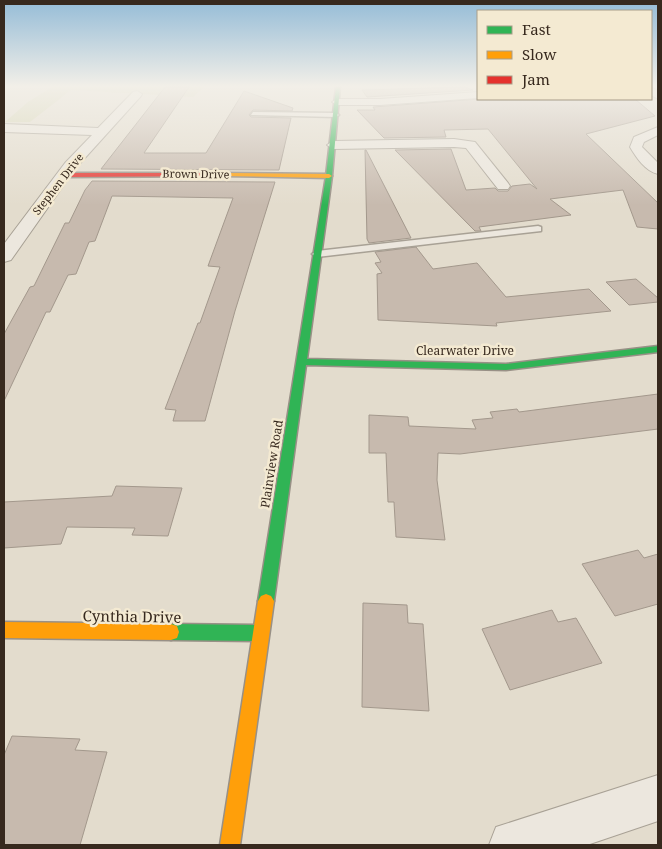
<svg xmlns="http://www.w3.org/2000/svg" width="662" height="849" font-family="'Noto Serif',serif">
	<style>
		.green { fill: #d3d3af }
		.building { fill: #c7baae; stroke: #a3988c }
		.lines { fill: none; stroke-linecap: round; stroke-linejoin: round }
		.lane-casing { stroke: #a8a195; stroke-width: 3 }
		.street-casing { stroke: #a8a195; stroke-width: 2 }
		.fast-casing { stroke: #989086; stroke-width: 3 }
		.slow-casing { stroke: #989086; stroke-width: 3 }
		.jam-casing { stroke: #989086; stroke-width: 3 }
		.lane { fill: #ece7de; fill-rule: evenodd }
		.street { fill: #ece7de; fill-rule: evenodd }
		.fast { fill: #30b455; fill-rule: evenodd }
		.slow { fill: #ff9f0a; fill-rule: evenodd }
		.jam { fill: #e5322d; fill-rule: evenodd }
		.labels { text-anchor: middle; stroke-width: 5; stroke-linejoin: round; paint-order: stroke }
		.far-street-label { font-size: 11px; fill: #37291e; stroke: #f4ead2 }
		.street-label { font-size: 12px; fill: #37291e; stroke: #f4ead2 }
		.near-street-label { font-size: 15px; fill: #37291e; stroke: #f4ead2 }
	</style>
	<rect width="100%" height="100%" fill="#e3dccd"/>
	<polygon class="green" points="52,87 204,87 193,97 71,90 30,122 5,122 28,102"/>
	<g class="building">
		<polygon points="165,87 189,87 144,153 206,153 244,91 293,108 292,111 253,110 249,115 251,117 291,118 279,170 101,169"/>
		<polygon points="464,87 473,90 367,97 362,90"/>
		<polygon points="480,99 635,99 655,116 586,134 658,203 658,229 637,227 623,190 550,199 571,215 479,227 481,231 475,231 395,150 451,149 466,190 495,188 498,191 508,191 512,186 530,184 537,189 488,129 444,130 446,137 384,138 357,110 375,110 373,107"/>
		<polygon points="365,150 366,150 411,238 369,243 367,239"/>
		<polygon points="92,181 275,182 235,311 205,421 173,421 176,410 165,409 198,323 200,323 220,267 208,266 233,198 112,196 95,241 89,242 76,274 68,275 50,312 46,312 4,401 4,334 30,287 34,286 65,223 69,223 85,190"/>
		<polygon points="416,247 433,269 477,263 506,297 589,289 611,311 496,323 497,326 378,320 377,274 382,273 375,263 381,262 375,252"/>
		<polygon points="636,279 658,298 658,302 629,305 606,282"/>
		<polygon points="658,394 658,429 460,454 438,453 437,480 445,540 396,537 394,502 388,502 386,453 369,453 369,415 408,417 409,426 476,429 472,420 493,418 490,412 517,409 519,412"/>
		<polygon points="116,486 182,488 168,536 132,535 135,528 67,527 61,544 4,548 4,502 112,496"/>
		<polygon points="638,550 644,558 658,554 658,604 615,616 582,564"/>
		<polygon points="363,603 407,605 408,623 423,624 429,711 362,707"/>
		<polygon points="552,610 558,622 576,618 602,663 510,690 482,629"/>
		<polygon points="12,736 80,739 75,750 107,752 80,845 4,845 4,755"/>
	</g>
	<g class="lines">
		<g class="lane-casing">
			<g id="lane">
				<polygon points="253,112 336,113 339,115 336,117 251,115"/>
				<polygon points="538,226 541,227 541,231 317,257 312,254 317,251"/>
			</g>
		</g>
		<g class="street-casing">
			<g id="street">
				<polygon points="651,87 658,91 658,99 651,95"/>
				<polygon points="137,91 142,94 141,96 75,169 11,260 4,262 4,244 65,163 92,135 4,132 4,124 98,128 133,92"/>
				<polygon points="478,92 478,98 380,105 337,105 332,102 337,99 380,99"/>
				<path d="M 658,127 L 658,135 L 644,142 L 642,147 L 658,163 L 658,174 C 645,171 636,157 630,147 L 634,137 Z"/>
				<polygon points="454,139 475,142 508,183 510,186 508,189 498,189 466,148 454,147 333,149 327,145 333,141"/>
				<polygon points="658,775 658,821 587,845 489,845 496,827"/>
			</g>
		</g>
		<g class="fast-casing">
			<g id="fast">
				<polygon points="336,87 340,87 332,176 307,359 506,364 658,346 658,352 506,370 306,365 274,601 271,606 266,608 261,606 258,601 326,176"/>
				<polygon points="171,624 260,625 266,627 268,633 266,639 260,641 171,640 165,638 163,632 165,626"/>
			</g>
		</g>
		<g class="slow-casing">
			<g id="slow">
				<polygon points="226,173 329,174 332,176 329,178 224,176 224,174"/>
				<polygon points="266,594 271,596 274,601 240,845 220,845 258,601 261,596"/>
				<polygon points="4,622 171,624 177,626 179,632 177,638 171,640 4,638"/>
			</g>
		</g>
		<g class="jam-casing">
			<polygon id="jam" points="226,173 229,175 228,176 63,177 60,175 63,173"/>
		</g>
		<use href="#lane" class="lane"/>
		<use href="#street" class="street"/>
		<use href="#fast" class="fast"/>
		<use href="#slow" class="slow"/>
		<use href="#jam" class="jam"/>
	</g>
	<linearGradient id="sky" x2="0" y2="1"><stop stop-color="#95bcd7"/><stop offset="0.42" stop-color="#f2efe8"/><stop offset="1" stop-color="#f2efe8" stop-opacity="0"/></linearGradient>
	<rect width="662" height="205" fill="url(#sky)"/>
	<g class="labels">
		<g class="far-street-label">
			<text transform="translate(196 174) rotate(1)" y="4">Brown Drive</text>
			<text transform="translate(58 184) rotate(-52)" y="4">Stephen Drive</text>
		</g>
		<g class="street-label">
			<text x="465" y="355">Clearwater Drive</text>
			<text transform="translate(272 464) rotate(-81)" y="4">Plainview Road</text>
		</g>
		<g class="near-street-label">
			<text transform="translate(132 617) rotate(1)" y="5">Cynthia Drive</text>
		</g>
	</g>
	<rect width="662" height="849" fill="none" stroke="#37291e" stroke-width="10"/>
	<rect x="477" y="10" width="175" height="90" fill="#f4ead2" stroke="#a89d8a"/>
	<rect x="487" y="26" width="25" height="8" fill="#30b455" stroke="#a89d8a"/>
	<text x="522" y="35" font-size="15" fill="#37291e">Fast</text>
	<rect x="487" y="51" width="25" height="8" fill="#ff9f0a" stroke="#a89d8a"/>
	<text x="522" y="60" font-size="15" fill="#37291e">Slow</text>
	<rect x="487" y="76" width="25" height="8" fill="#e5322d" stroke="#a89d8a"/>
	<text x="522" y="85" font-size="15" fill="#37291e">Jam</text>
</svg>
